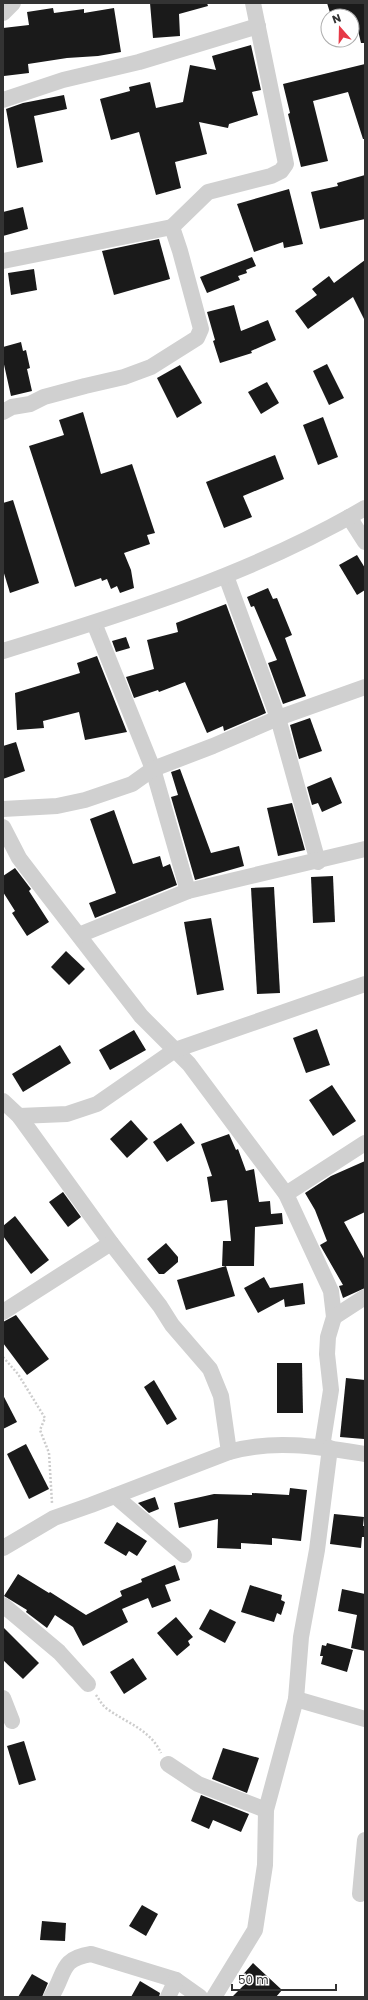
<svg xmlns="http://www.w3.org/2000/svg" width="368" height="2000" font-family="Poppins,sans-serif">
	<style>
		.building { fill: #1a1a1a }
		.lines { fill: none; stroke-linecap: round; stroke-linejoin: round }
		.path { stroke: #cdcdcd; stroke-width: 2.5; stroke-dasharray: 2 2; stroke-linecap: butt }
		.street { stroke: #d0d0d0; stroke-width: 16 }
	</style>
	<rect width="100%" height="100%" fill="#fff"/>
	<g class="building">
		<polygon points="150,3 207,3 208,6 179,14 180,36 153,38"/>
		<polygon points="327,3 365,3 365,43 361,43 356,22 352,23 352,16 331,16"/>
		<polygon points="53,8 54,13 84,9 84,13 114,8 121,52 98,56 67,58 28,64 29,73 4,76 3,28 29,25 27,12"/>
		<polygon points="251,45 261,90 252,92 258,115 229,124 228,128 199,122 207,154 175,162 181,188 156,195 139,132 111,140 100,99 130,91 129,87 150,82 156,108 183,102 190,65 216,70 212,56"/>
		<polygon points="365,64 365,139 363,139 348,92 313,101 328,161 301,167 288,114 290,113 283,84"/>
		<polygon points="64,95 67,109 34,116 43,162 17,168 6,109 23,103"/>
		<polygon points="365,175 365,219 320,229 311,192 338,186 337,183"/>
		<polygon points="289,189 303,244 284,248 283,242 254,252 237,204"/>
		<polygon points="23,207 28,229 3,236 3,212"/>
		<polygon points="159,239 170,279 114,295 102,251"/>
		<polygon points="252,257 256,266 246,270 247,273 238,276 240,280 207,293 200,277"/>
		<polygon points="365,260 365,321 353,297 308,329 295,311 317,295 312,289 329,276 334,283"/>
		<polygon points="34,269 37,290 11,295 8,273"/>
		<polygon points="234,305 241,331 268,320 276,340 251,351 252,353 220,363 213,341 215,340 207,312"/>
		<polygon points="21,342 23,351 26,350 30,368 27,369 32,391 11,396 3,360 3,347"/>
		<polygon points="327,364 344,398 329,405 313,371"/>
		<polygon points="180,365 202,403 177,418 157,378"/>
		<polygon points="267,382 279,403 261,414 248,392"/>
		<polygon points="83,412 101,474 132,464 155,533 147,535 150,544 124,553 131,570 134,588 120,593 117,586 111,589 107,579 102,581 101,578 75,587 29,446 64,435 59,420"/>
		<polygon points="323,417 338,457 318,465 303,425"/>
		<polygon points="275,455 284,479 243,496 252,517 224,528 206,482"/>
		<polygon points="13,500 39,583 10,593 3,570 3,503"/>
		<polygon points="357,555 365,568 365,590 357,595 339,565"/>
		<polygon points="268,588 273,599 277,598 292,635 285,638 306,696 283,704 268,663 277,660 254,606 251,607 247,597"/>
		<polygon points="226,604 266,713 224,731 223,726 207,733 185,682 159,692 158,690 134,698 126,677 154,669 147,640 178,632 176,623"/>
		<polygon points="126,637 130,648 116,652 112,641"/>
		<polygon points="97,656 127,732 85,740 79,712 43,721 44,728 17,730 15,693 80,673 77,663"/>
		<polygon points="310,718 322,751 299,759 290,725"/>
		<polygon points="16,742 25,771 3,779 3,746"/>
		<polygon points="180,769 211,853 239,846 244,866 195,880 171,797 178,795 171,772"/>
		<polygon points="331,777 342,803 322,812 318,803 312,805 307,787"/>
		<polygon points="292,803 305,850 278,856 267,808"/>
		<polygon points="114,810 133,864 160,856 163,867 170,864 177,885 95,918 89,903 116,893 90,819"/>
		<polygon points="15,868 31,889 29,891 49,922 27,936 12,913 15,911 3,892 3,876"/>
		<polygon points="333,876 335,922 313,923 311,877"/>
		<polygon points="274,887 280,993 257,994 251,888"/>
		<polygon points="211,918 224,990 197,995 184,922"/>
		<polygon points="66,951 85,969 69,985 51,967"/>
		<polygon points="317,1029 330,1065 306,1073 293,1038"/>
		<polygon points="134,1030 146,1050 110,1070 99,1050"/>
		<polygon points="60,1045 71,1063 23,1092 12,1074"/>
		<polygon points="332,1085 356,1121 333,1136 309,1100"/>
		<polygon points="131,1120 148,1139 127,1158 110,1139"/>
		<polygon points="181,1123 195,1143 167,1162 153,1142"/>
		<polygon points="229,1134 236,1150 238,1149 246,1171 254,1169 259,1202 270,1201 271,1214 282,1213 283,1224 255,1227 254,1266 222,1266 223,1241 231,1241 227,1200 211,1202 207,1177 212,1176 201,1144"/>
		<polygon points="365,1161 365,1212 344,1222 365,1260 365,1288 343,1298 339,1286 343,1285 320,1245 327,1241 315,1210 305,1193 331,1176"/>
		<polygon points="63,1192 81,1217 68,1227 49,1202"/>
		<polygon points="15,1216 49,1260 31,1274 3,1236 3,1226"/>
		<polygon points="166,1243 178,1257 178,1262 164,1274 159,1274 147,1259"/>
		<polygon points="226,1266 235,1296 186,1310 177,1280"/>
		<polygon points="264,1277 270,1288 303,1283 305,1304 285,1307 284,1299 258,1313 244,1288"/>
		<polygon points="16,1315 49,1359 27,1375 3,1343 3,1322"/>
		<polygon points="277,1363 302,1363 303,1413 277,1413"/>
		<polygon points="346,1378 365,1380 364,1439 340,1437"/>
		<polygon points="154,1380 177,1419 167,1425 144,1387"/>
		<polygon points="3,1395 17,1422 3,1429"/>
		<polygon points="26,1444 49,1489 29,1499 7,1454"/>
		<polygon points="290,1488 307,1490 301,1541 272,1538 272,1545 241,1543 241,1549 217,1548 218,1519 179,1528 174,1503 214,1494 252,1495 252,1493 289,1495"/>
		<polygon points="155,1497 159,1509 149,1513 138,1503"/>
		<polygon points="334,1514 364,1517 363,1526 365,1526 365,1537 362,1537 361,1548 330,1544"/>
		<polygon points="117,1522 147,1541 137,1556 129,1551 126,1556 104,1543"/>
		<polygon points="175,1565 180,1580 165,1585 171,1601 152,1608 148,1598 122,1609 128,1622 83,1646 73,1627 55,1615 47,1628 26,1612 27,1610 4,1596 18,1574 49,1593 50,1592 86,1615 122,1596 120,1591 142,1582 141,1579"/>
		<polygon points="250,1585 282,1595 281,1600 285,1602 281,1615 277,1613 274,1622 241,1612"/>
		<polygon points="342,1589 365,1594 365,1651 351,1648 357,1615 338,1611"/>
		<polygon points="210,1609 236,1622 225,1643 199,1629"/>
		<polygon points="176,1617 193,1637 188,1641 190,1645 177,1656 157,1633"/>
		<polygon points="3,1627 39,1663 23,1679 3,1660"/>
		<polygon points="327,1643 353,1650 347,1672 321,1664 323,1656 320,1656 322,1645 326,1646"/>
		<polygon points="133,1658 147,1679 124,1694 110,1672"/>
		<polygon points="24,1741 36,1780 19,1785 7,1746"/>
		<polygon points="223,1748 259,1758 247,1793 212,1779"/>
		<polygon points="201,1795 249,1814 241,1832 213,1820 209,1829 191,1821"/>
		<polygon points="142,1905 158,1914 146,1936 129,1926"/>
		<polygon points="42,1921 66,1923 65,1941 40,1940"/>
		<polygon points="253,1963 282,1990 276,1997 232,1997 246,1983 240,1978"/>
		<polygon points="32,1974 48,1983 42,1997 18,1997"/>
		<polygon points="140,1981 160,1993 159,1997 131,1997"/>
	</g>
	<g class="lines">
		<g class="path">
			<polyline points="3,1357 18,1374 45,1418 40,1430 49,1453 52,1503"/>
			<path d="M 96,1695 C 99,1699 102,1705 106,1708 C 126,1723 150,1729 161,1753"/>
		</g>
		<g class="street">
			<polyline points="3,13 13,3"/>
			<polyline points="3,100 63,80 139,62 258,26"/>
			<polyline points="3,261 172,227"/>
			<polyline points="3,412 12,407 30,404 44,397 85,386 124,377 151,367 197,338 201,329 180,251 172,227 208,192 271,176 281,171 286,164 253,3"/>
			<polyline points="349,517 365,542"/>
			<polyline points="226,576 278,718 318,862"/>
			<polyline points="94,623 153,769 188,891"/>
			<path d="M 3,651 C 127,613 252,574 365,508"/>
			<polyline points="3,809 57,806 85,800 132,784 153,769 213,746 278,718 365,687"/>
			<polyline points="3,827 19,858 45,892 141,1016 189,1064 286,1194 331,1291 334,1317 328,1337 327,1354 331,1390 322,1447"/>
			<polyline points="79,935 188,891 365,849"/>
			<polyline points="3,1101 19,1116 111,1243 160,1306 172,1325 210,1369 221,1396 229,1452"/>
			<polyline points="19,1116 67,1114 97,1104 175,1050 365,984"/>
			<polyline points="286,1194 365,1143"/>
			<polyline points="3,1312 111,1243"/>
			<polyline points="334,1317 365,1297"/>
			<polyline points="115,1496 184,1555"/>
			<path d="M 3,1548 L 54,1518 L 91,1505 L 229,1452 C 274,1439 320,1447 365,1454"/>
			<polyline points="3,1605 59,1652 88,1684"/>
			<polyline points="3,1698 12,1721"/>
			<polyline points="296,1699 365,1719"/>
			<polyline points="168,1764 198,1784 266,1810"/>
			<polyline points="360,1894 365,1840"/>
			<path d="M 51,1997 C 66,1974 59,1959 91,1954 L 176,1980 L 200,1997"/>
			<polyline points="168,1997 176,1980"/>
			<polyline points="214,1997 255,1930 265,1865 266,1810 296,1699 301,1637 317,1550 330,1448"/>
		</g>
	</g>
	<rect width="368" height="2000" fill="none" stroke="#333333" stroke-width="8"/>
	<g transform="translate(340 28) rotate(340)"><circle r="19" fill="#ffffff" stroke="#adadad"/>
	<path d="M0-3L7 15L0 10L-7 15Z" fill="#e63946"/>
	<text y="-6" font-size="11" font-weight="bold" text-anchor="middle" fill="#333333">N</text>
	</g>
	<path d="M232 1984v6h104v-6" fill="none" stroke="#333333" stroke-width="2"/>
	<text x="238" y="1984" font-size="12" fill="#333333" stroke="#ffffff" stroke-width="3" paint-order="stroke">50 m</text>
</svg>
